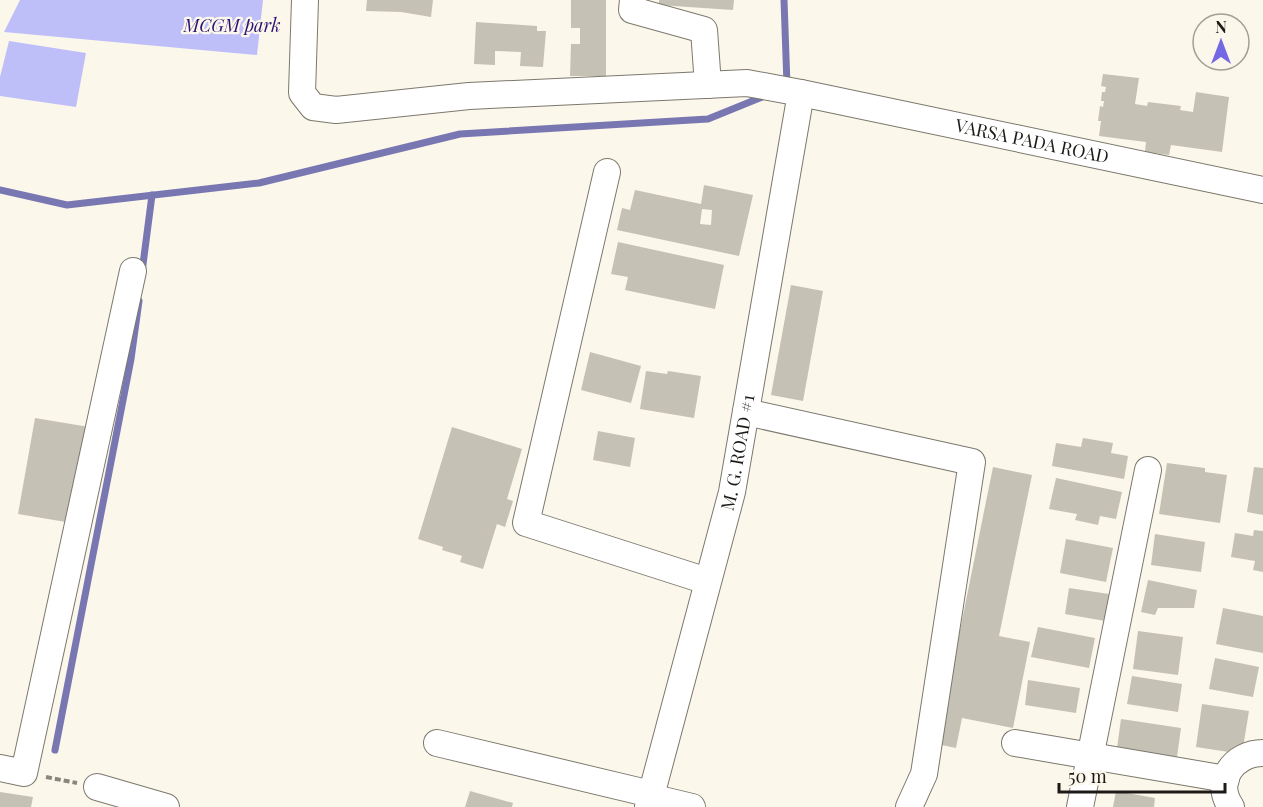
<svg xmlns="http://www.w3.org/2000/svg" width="1263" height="807" font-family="'Playfair Display',serif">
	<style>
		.green { fill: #bebff8 }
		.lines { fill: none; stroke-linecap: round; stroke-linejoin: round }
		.stream { stroke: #7977b1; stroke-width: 7 }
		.building { fill: #c6c1b5; fill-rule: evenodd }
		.minor-casing { stroke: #7c786d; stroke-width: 28 }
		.path { stroke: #8a867e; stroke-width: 4; stroke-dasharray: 6 3; stroke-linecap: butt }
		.minor { stroke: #fff; stroke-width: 26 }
		.labels { text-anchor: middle; stroke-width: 4.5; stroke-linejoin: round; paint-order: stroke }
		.park-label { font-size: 18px; font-style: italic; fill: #2a1373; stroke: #fcf7eb }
		.street-label { font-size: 18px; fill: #1c1a16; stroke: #fcf7eb }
	</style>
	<rect width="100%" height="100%" fill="#fcf7eb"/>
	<g class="green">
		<polygon points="20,0 263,0 257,55 4,32"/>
		<polygon points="9,41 86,53 76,107 0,96 0,77"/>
	</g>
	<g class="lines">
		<g class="stream">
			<polyline points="784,0 787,85"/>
			<polyline points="0,190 67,205 259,183 460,134 708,119 767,95"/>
			<polyline points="142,272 152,195"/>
			<polyline points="55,750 131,359 139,301"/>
		</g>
	</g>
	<g class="building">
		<polygon points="367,0 433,0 431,17 401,12 366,11"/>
		<polygon points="571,0 606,0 606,76 570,76 571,44 580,44 580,28 571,28"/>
		<polygon points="659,0 734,0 733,10 659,5"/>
		<polygon points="476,22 537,26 537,31 546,31 543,67 520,66 521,52 495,51 495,65 474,64"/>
		<polygon points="1103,74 1139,78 1135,104 1147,106 1148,102 1181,106 1180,110 1193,112 1196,92 1229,97 1222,152 1171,145 1169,155 1145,152 1146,142 1099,136 1101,121 1098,121 1100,106 1103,107 1104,101 1101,101 1102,92 1105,92 1106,87 1101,86"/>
		<path d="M 704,185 L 753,195 L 739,256 L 617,230 L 622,208 L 630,210 L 635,190 L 701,204 ZM 702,209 L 712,210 L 711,225 L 700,224 Z"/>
		<polygon points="618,242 724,265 715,309 625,290 628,277 611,274"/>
		<polygon points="791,285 823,291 803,401 771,395"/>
		<polygon points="590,352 641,366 631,403 581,390"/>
		<polygon points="646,371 667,374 668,371 701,376 694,418 640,409"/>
		<polygon points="35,418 89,427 72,523 18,514"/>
		<polygon points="452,427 522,449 507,499 513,501 505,527 497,524 483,569 460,562 462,556 442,550 443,547 418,539"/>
		<polygon points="598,431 635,438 630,467 593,460"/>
		<polygon points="1083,438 1113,443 1111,453 1128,456 1124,479 1052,466 1056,443 1081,447"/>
		<polygon points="1167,463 1205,468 1205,472 1227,475 1220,523 1159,514"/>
		<polygon points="993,467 1032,475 999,636 1030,642 1013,728 962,718 956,748 937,744"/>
		<polygon points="1254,467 1263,468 1263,515 1247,512"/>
		<polygon points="1056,478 1122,492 1116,519 1100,516 1098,525 1075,520 1077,514 1049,509"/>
		<polygon points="1254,530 1263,531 1263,572 1253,570 1255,561 1231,557 1235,533 1253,536"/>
		<polygon points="1155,534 1205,542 1201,572 1151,565"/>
		<polygon points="1066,539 1113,548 1106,582 1060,573"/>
		<polygon points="1148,580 1197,590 1194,608 1158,608 1155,615 1141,612"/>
		<polygon points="1069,588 1109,594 1105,621 1065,614"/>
		<polygon points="1223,608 1263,616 1263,653 1216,644"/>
		<polygon points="1038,627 1095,638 1089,668 1031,657"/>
		<polygon points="1138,631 1183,637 1178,675 1133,669"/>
		<polygon points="1215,658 1259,667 1253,697 1209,689"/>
		<polygon points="1132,676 1182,684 1178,712 1127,704"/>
		<polygon points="1028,680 1080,688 1076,713 1025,705"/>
		<polygon points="1202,704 1249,711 1242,754 1196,747"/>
		<polygon points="1121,719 1181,728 1177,757 1117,748"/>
		<polygon points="470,791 513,803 512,807 465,807"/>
		<polygon points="1116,791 1155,798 1154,807 1113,807"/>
		<polygon points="0,792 33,797 31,807 0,807"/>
	</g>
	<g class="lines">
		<g class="minor-casing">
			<g id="minor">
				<path id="s1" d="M 305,0 L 302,93 L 313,107 L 336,110 L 469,96 L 747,83 L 801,93 L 1263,190"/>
				<polyline points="633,0 632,10 704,30 708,85"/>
				<polyline points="607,172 526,523 707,581"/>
				<polyline points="746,412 972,462 924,774 909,807"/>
				<polyline points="437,743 651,794"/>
				<polyline points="1015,743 1226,779"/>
				<polyline points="0,768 24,773 133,271"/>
				<polyline points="97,787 166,807"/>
				<polyline points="650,797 692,807"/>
				<path id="s2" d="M 648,807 L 732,492 L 801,93"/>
				<polyline points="1080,807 1148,470"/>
				<path d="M 1231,807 C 1213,781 1234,753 1263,753"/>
			</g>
		</g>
		<polyline class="path" points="46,777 77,783"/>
		<use href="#minor" class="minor"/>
	</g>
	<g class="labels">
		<g class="park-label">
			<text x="232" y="32">MCGM park</text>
		</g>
		<g class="street-label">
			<text dy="6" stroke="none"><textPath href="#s1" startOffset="837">VARSA PADA ROAD</textPath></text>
			<text dy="6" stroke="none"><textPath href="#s2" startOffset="366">M. G. ROAD #1</textPath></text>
		</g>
	</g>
	<g transform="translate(1221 42)"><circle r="28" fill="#fcf7eb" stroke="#a29f96" stroke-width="1.5"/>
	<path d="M0-4.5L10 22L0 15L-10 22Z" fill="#7468e3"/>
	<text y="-9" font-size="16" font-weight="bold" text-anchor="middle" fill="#1c1a16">N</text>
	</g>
	<path d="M1059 783v9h166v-9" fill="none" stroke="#1c1a16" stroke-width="3"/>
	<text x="1068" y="783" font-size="18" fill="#1c1a16" stroke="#fcf7eb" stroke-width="4.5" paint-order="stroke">50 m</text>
</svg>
